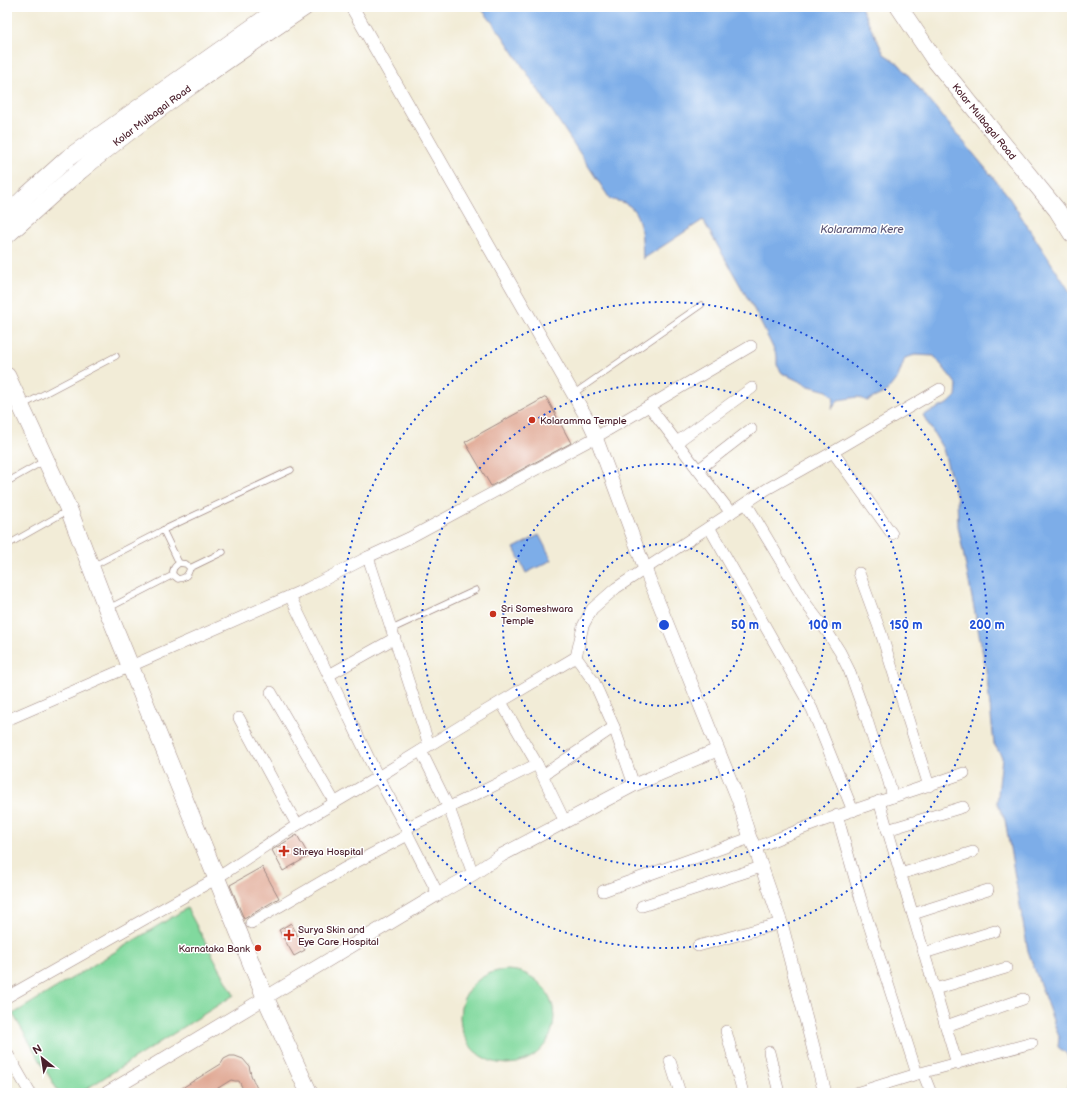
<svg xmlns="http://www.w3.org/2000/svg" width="1079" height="1100" font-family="'Balsamiq Sans',sans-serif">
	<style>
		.green { fill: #81d99e; stroke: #667c64 }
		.water { fill: #7dade8; stroke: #64668a }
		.building { fill: #e1aa96 }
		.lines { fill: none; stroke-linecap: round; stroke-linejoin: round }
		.service-casing { stroke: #9e8681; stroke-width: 7 }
		.minor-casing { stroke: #9e8681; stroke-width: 12 }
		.tertiary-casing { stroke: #9e8681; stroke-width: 14 }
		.primary-casing { stroke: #9e8681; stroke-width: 18 }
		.service { stroke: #fff; stroke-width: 5.5 }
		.minor { stroke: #fff; stroke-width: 11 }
		.tertiary { stroke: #fff; stroke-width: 13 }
		.primary { stroke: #fff; stroke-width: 17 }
		.ring { fill: none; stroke: #1d4ed8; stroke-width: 2; stroke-dasharray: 2 4 }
		.poi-dot { fill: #c8321e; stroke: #fff; stroke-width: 1.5 }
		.labels { text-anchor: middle; stroke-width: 3; stroke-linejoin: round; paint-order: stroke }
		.street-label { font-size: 10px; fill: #4a1f2b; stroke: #fff }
		.poi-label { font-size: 10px; fill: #4a1f2b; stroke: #fff; text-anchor: start }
		.water-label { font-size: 11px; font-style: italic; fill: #5e5877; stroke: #fff }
		.centre { fill: #1d4ed8; stroke: #fff; stroke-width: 2 }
		.ring-label { font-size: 12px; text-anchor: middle; font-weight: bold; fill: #1d4ed8; stroke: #fff; stroke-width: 3; stroke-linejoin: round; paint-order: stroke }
	</style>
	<rect width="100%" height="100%" fill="#fff"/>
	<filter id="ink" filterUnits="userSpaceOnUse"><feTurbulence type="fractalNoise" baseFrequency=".025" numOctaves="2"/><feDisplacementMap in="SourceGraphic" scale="8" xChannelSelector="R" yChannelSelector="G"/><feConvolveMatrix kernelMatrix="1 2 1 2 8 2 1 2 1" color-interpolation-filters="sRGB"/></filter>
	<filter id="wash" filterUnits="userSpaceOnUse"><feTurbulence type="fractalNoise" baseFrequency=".012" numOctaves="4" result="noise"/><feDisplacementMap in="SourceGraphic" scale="16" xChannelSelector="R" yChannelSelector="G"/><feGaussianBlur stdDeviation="0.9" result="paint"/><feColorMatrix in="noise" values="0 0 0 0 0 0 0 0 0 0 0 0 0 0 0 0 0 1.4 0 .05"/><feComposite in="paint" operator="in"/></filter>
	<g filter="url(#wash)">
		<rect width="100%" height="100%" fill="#f2ecd7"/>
		<g class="green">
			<polygon points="187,908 234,995 80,1093 59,1093 13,1014"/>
			<circle cx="507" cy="1017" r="47"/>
		</g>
		<g class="water">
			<path d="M 480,7 L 861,7 L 884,54 L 899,64 L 1006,193 L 1072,295 L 1072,1093 L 1064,1093 C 1072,1085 1072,1062 1066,1053 C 1064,1051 1060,1049 1058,1047 L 1059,1037 L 1028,951 L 1005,820 L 997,803 L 1002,757 L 994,744 L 986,670 L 958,526 L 957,498 L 943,449 L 923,415 L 949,403 L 956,396 L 957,385 L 934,356 L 915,355 L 905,358 L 898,377 L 886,392 L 867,401 L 858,397 L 838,400 L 832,409 L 834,398 L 827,391 L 809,386 L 782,373 L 777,365 L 777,356 L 756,313 L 703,220 L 643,259 C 642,244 643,214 628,205 C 624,202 616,201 610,199 L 502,35 Z"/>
			<polygon points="539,535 552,560 526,573 514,548"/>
		</g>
		<g id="blocks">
			<g class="building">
				<polygon points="546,397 571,443 491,486 465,442"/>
				<polygon points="297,835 309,856 283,871 272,850"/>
				<polygon points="262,867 279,898 244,919 230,885"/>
				<polygon points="291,923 305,950 294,956 279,930"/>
				<polygon points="230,1056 235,1056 243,1059 249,1066 251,1075 259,1093 245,1093 239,1081 235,1081 231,1080 210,1093 174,1093 221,1064 224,1059"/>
			</g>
		</g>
	</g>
	<g filter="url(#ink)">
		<use href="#blocks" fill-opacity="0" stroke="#9e8681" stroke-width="1"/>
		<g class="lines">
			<g class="service-casing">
				<g id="service">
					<polyline points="573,394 701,305"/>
					<polyline points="23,405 116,356"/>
					<polyline points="7,482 44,461"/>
					<polyline points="163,530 179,563"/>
					<polyline points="7,545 67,511"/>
					<path d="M 179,563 L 186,564 L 190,568 C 188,576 185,578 178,579 L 173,575 C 172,569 174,567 179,563 Z"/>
					<polyline points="93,566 163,530 291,470"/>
					<polyline points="190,568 223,552"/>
					<polyline points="109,608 173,575"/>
					<polyline points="392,629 476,590"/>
				</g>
			</g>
			<g class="minor-casing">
				<g id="minor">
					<polyline points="649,406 731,513"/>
					<polyline points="677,442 752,388"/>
					<polyline points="833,452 892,534"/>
					<polyline points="698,470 751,429"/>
					<polyline points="746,503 807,605 828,633 840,652 849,670 867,720 874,742 888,779 893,797"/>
					<polyline points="709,527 812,709 853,811"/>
					<polyline points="368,557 429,745"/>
					<polyline points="859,573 881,633 929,786"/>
					<polyline points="290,596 378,777 406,828 408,835 438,894"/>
					<polyline points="576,657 583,626 592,609 616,588 767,489 833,452 940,389"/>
					<polyline points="329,675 395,638"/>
					<polyline points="271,692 335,803"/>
					<polyline points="501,702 537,764 565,822"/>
					<polyline points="239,718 297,825"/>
					<polyline points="7,720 131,666 308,588 368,557 409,538 596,437 751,346"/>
					<polyline points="421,751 449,808 473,874"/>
					<polyline points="543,775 614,727"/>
					<polyline points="879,801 957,1064"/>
					<polyline points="837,815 861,900 917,1074"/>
					<polyline points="406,828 489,788 537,764"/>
					<polyline points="887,830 963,807"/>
					<path d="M 755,848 C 782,837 809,825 837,816 C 879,801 922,788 964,773"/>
					<polyline points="900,874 973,852"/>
					<polyline points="603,891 750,838"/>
					<polyline points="642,906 761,867"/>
					<polyline points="913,914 988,890"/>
					<polyline points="251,923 345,868 408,835"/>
					<polyline points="698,946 781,923"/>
					<polyline points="924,953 995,931"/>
					<polyline points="935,989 1006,968"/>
					<polyline points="7,997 217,878 297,825 378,777 472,719 576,657 594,682 614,727 634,785"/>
					<polyline points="946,1026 1023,999"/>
					<polyline points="726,1031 743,1093"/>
					<polyline points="769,1052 779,1093"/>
					<polyline points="7,1053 30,1093"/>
					<polyline points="670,1061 680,1093"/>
					<polyline points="923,1073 931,1093"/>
					<polyline points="856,1093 917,1074 1032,1043"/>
				</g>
			</g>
			<g class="tertiary-casing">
				<g id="tertiary">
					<polyline points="352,7 588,420 596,437 645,569 738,799 750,838 755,848 781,923 825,1093"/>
					<polyline points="107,1093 438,894 473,874 502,855 634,785 717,750"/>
				</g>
			</g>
			<g class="primary-casing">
				<g id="primary">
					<path id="s1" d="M 899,7 L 934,59 L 1057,210 L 1072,234"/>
					<polyline points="7,215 25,197 68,158 281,7"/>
					<path id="s2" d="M 7,235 C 30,215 52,194 75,175 C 148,114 227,60 305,7"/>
					<polyline points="7,376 69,510 107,609 265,997 309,1093"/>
				</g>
			</g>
			<use href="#service" class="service"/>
			<use href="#minor" class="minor"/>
			<use href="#tertiary" class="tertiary"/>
			<use href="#primary" class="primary"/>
		</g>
	</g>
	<g class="ring">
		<circle cx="664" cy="625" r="81"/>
		<circle cx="664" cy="625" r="161"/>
		<circle cx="664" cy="625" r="242"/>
		<circle cx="664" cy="625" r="323"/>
	</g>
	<g class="poi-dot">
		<circle cx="532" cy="420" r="4"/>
		<circle cx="493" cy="614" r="4"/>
		<path d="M282 845h4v4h4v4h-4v4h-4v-4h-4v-4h4z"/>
		<path d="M287 929h4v4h4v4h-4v4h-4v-4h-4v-4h4z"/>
		<circle cx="258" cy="948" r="4"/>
	</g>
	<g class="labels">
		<g class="street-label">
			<text dy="4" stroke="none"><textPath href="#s2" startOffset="188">Kolar Mulbagal Road</textPath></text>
			<text dy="4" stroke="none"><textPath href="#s1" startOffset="143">Kolar Mulbagal Road</textPath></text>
		</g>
		<g class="poi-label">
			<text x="540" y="424">Kolaramma Temple</text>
			<text x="501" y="612">Sri Someshwara<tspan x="501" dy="12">Temple</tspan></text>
			<text x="293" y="855">Shreya Hospital</text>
			<text x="298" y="933">Surya Skin and<tspan x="298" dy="12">Eye Care Hospital</tspan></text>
			<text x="250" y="952" text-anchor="end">Karnataka Bank</text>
		</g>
		<g class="water-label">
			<text x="862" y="233">Kolaramma Kere</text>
		</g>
	</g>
	<circle cx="664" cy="625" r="6" class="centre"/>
	<g class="ring-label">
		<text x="745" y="629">50 m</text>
		<text x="825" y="629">100 m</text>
		<text x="906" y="629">150 m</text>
		<text x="987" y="629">200 m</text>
	</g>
	<rect width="1079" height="1100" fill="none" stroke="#fff" stroke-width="24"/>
	<g transform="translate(42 1058) rotate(330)" stroke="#ffffff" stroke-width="3" paint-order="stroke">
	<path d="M0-3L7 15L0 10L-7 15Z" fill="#4a1f2b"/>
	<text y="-6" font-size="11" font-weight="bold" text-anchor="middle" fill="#4a1f2b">N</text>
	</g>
</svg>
